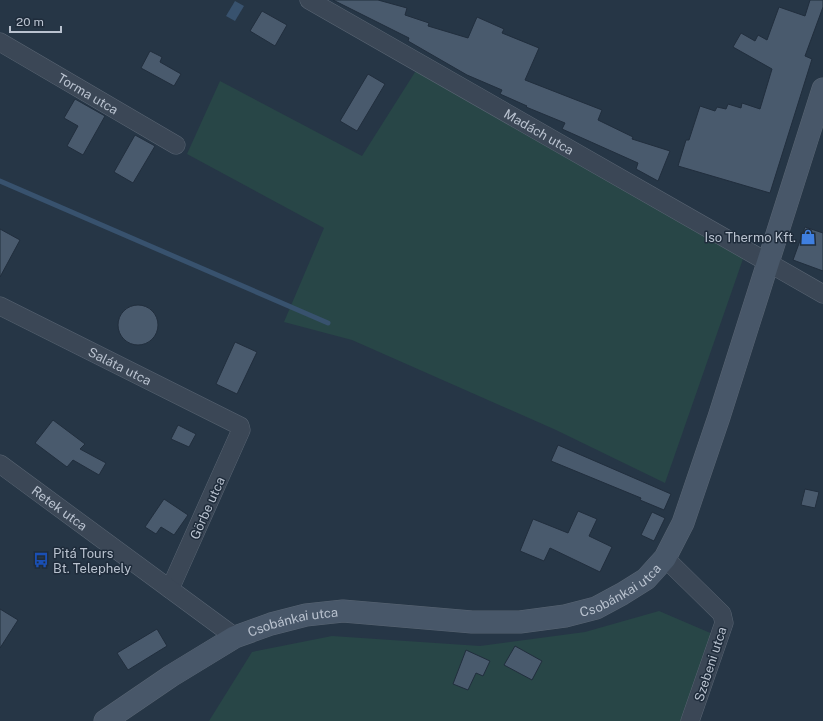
<svg xmlns="http://www.w3.org/2000/svg" width="823" height="721" font-family="'Public Sans',sans-serif">
	<style>
		.green { fill: #284647 }
		.water { fill: #38526e }
		.lines { fill: none; stroke-linecap: round; stroke-linejoin: round }
		.stream { stroke: #38526e; stroke-width: 5 }
		.building { fill: #495a6d; stroke: #212e3d }
		.minor-casing { stroke: #596573; stroke-width: 19 }
		.secondary-casing { stroke: #596573; stroke-width: 23 }
		.minor { stroke: #3b4756; stroke-width: 18 }
		.secondary { stroke: #485769; stroke-width: 22 }
		.labels { text-anchor: middle; stroke-width: 3; stroke-linejoin: round; paint-order: stroke }
		.street-label { font-size: 13px; fill: #b9c2cf; stroke: #1f2c3b }
		.poi-label { font-size: 13px; fill: #b9c2cf; stroke: #1f2c3b; text-anchor: end }
	</style>
	<rect width="100%" height="100%" fill="#263646"/>
	<g class="green">
		<polygon points="417,69 744,256 665,483 556,430 352,340 284,322 324,228 187,154 220,81 362,156"/>
		<polygon points="659,611 715,635 686,721 209,721 252,652 332,636 480,646 585,632"/>
	</g>
	<polygon class="water" points="235,1 244,6 235,21 226,16"/>
	<g class="lines">
		<polyline class="stream" points="0,181 328,323"/>
	</g>
	<g class="building">
		<polygon points="333,0 378,0 407,8 405,15 429,23 428,26 468,38 477,17 504,29 502,33 539,48 525,80 602,110 598,120 633,137 632,139 670,151 658,181 636,169 638,163 562,129 565,123 526,107 527,106 500,94 502,90 467,75 408,41 409,38"/>
		<polygon points="810,0 823,0 823,7 805,56 812,59 770,193 678,166 686,140 689,140 700,106 715,111 717,107 726,109 728,104 741,108 742,103 760,109 772,69 733,47 741,33 755,41 758,35 767,40 779,7 805,16"/>
		<polygon points="262,11 287,25 275,46 250,31"/>
		<polygon points="150,51 162,57 160,62 181,74 174,86 141,68"/>
		<polygon points="368,74 385,84 357,131 340,121"/>
		<polygon points="75,99 105,116 83,155 67,146 78,126 64,118"/>
		<polygon points="135,135 155,146 133,183 114,172"/>
		<polygon points="805,227 823,233 823,271 793,260"/>
		<polygon points="0,229 20,240 0,277"/>
		<circle cx="138" cy="325" r="20"/>
		<polygon points="235,342 257,352 237,394 216,384"/>
		<polygon points="53,420 85,444 80,449 106,463 99,475 73,460 67,467 35,443"/>
		<polygon points="178,425 196,434 189,447 171,439"/>
		<polygon points="558,445 671,494 664,510 640,500 641,498 551,461"/>
		<polygon points="805,489 819,492 815,508 801,505"/>
		<polygon points="164,499 188,515 174,535 161,527 156,534 145,527"/>
		<polygon points="578,511 597,519 589,536 612,547 600,572 550,548 544,561 520,551 533,519 568,533"/>
		<polygon points="652,512 665,518 654,541 641,535"/>
		<polygon points="0,609 18,620 0,648"/>
		<polygon points="157,629 167,646 128,670 117,653"/>
		<polygon points="515,646 542,661 532,680 504,665"/>
		<polygon points="466,650 490,661 483,676 476,673 468,690 453,684"/>
	</g>
	<g class="lines">
		<g class="minor-casing">
			<g id="minor">
				<path id="s1" d="M 309,0 L 823,294"/>
				<path id="s2" d="M 0,42 L 176,145"/>
				<path id="s3" d="M 0,306 L 240,426 L 241,430 L 170,589"/>
				<path id="s4" d="M 0,464 L 235,637"/>
				<polyline points="665,558 722,614 724,623 690,721"/>
			</g>
		</g>
		<g class="secondary-casing">
			<g id="secondary">
				<path id="s5" d="M 105,721 L 171,676 L 235,637 L 271,624 L 306,615 L 343,611 L 472,622 L 520,622 L 565,616 L 596,608 L 622,594 L 646,579 L 665,558 L 683,523 L 719,417 L 823,89"/>
			</g>
		</g>
		<use href="#minor" class="minor"/>
		<use href="#secondary" class="secondary"/>
	</g>
	<defs>
		<g id="shop-bare" transform="scale(1.2)"><path d="M-5-2.5h2.3a2.7 3.5 0 0 1 5.4 0H5L5.5 6h-11ZM-1.5-2.5h3a1.5 2.3 0 0 0-3 0Z" fill="#3f7fe0" stroke="#1f2c3b" stroke-width="2.5" paint-order="stroke"/></g>
		<g id="bus-bare" transform="scale(1.2)"><path d="M-5-6H5V4H4V6H2V4H-2V6H-4V4H-5ZM-3.5-4V0h7V-4ZM-3.5 1.2v1.5H-2V1.2ZM2 1.2v1.5H3.5V1.2Z" fill="#1a4fb4" stroke="#1f2c3b" stroke-width="2.5" paint-order="stroke"/></g>
	</defs>
	<g fill-rule="evenodd">
		<use href="#shop-bare" x="808" y="237"/>
		<use href="#bus-bare" x="41" y="560"/>
	</g>
	<g class="labels">
		<g class="street-label">
			<text dy="5" stroke="none"><textPath href="#s2" startOffset="102">Torma utca</textPath></text>
			<text dy="5" stroke="none"><textPath href="#s1" startOffset="265">Madách utca</textPath></text>
			<text dy="5" stroke="none"><textPath href="#s3" startOffset="134">Saláta utca</textPath></text>
			<text dy="5" stroke="none"><textPath href="#s4" startOffset="74">Retek utca</textPath></text>
			<text transform="translate(207 508) rotate(-66)" y="5">Görbe utca</text>
			<text dy="5" stroke="none"><textPath href="#s5" startOffset="551">Csobánkai utca</textPath></text>
			<text dy="5" stroke="none"><textPath href="#s5" startOffset="215">Csobánkai utca</textPath></text>
			<text transform="translate(710 664) rotate(-72)" y="5">Szebeni utca</text>
		</g>
		<g class="poi-label">
			<text x="796" y="242">Iso Thermo Kft.</text>
			<text x="53" y="558" text-anchor="start">Pitá Tours<tspan x="53" dy="15">Bt. Telephely</tspan></text>
		</g>
	</g>
	<path d="M10 26v6h51v-6" fill="none" stroke="#b9c2cf" stroke-width="2"/>
	<text x="16" y="26" font-size="12" fill="#b9c2cf" stroke="#1f2c3b" stroke-width="3" paint-order="stroke">20 m</text>
</svg>
